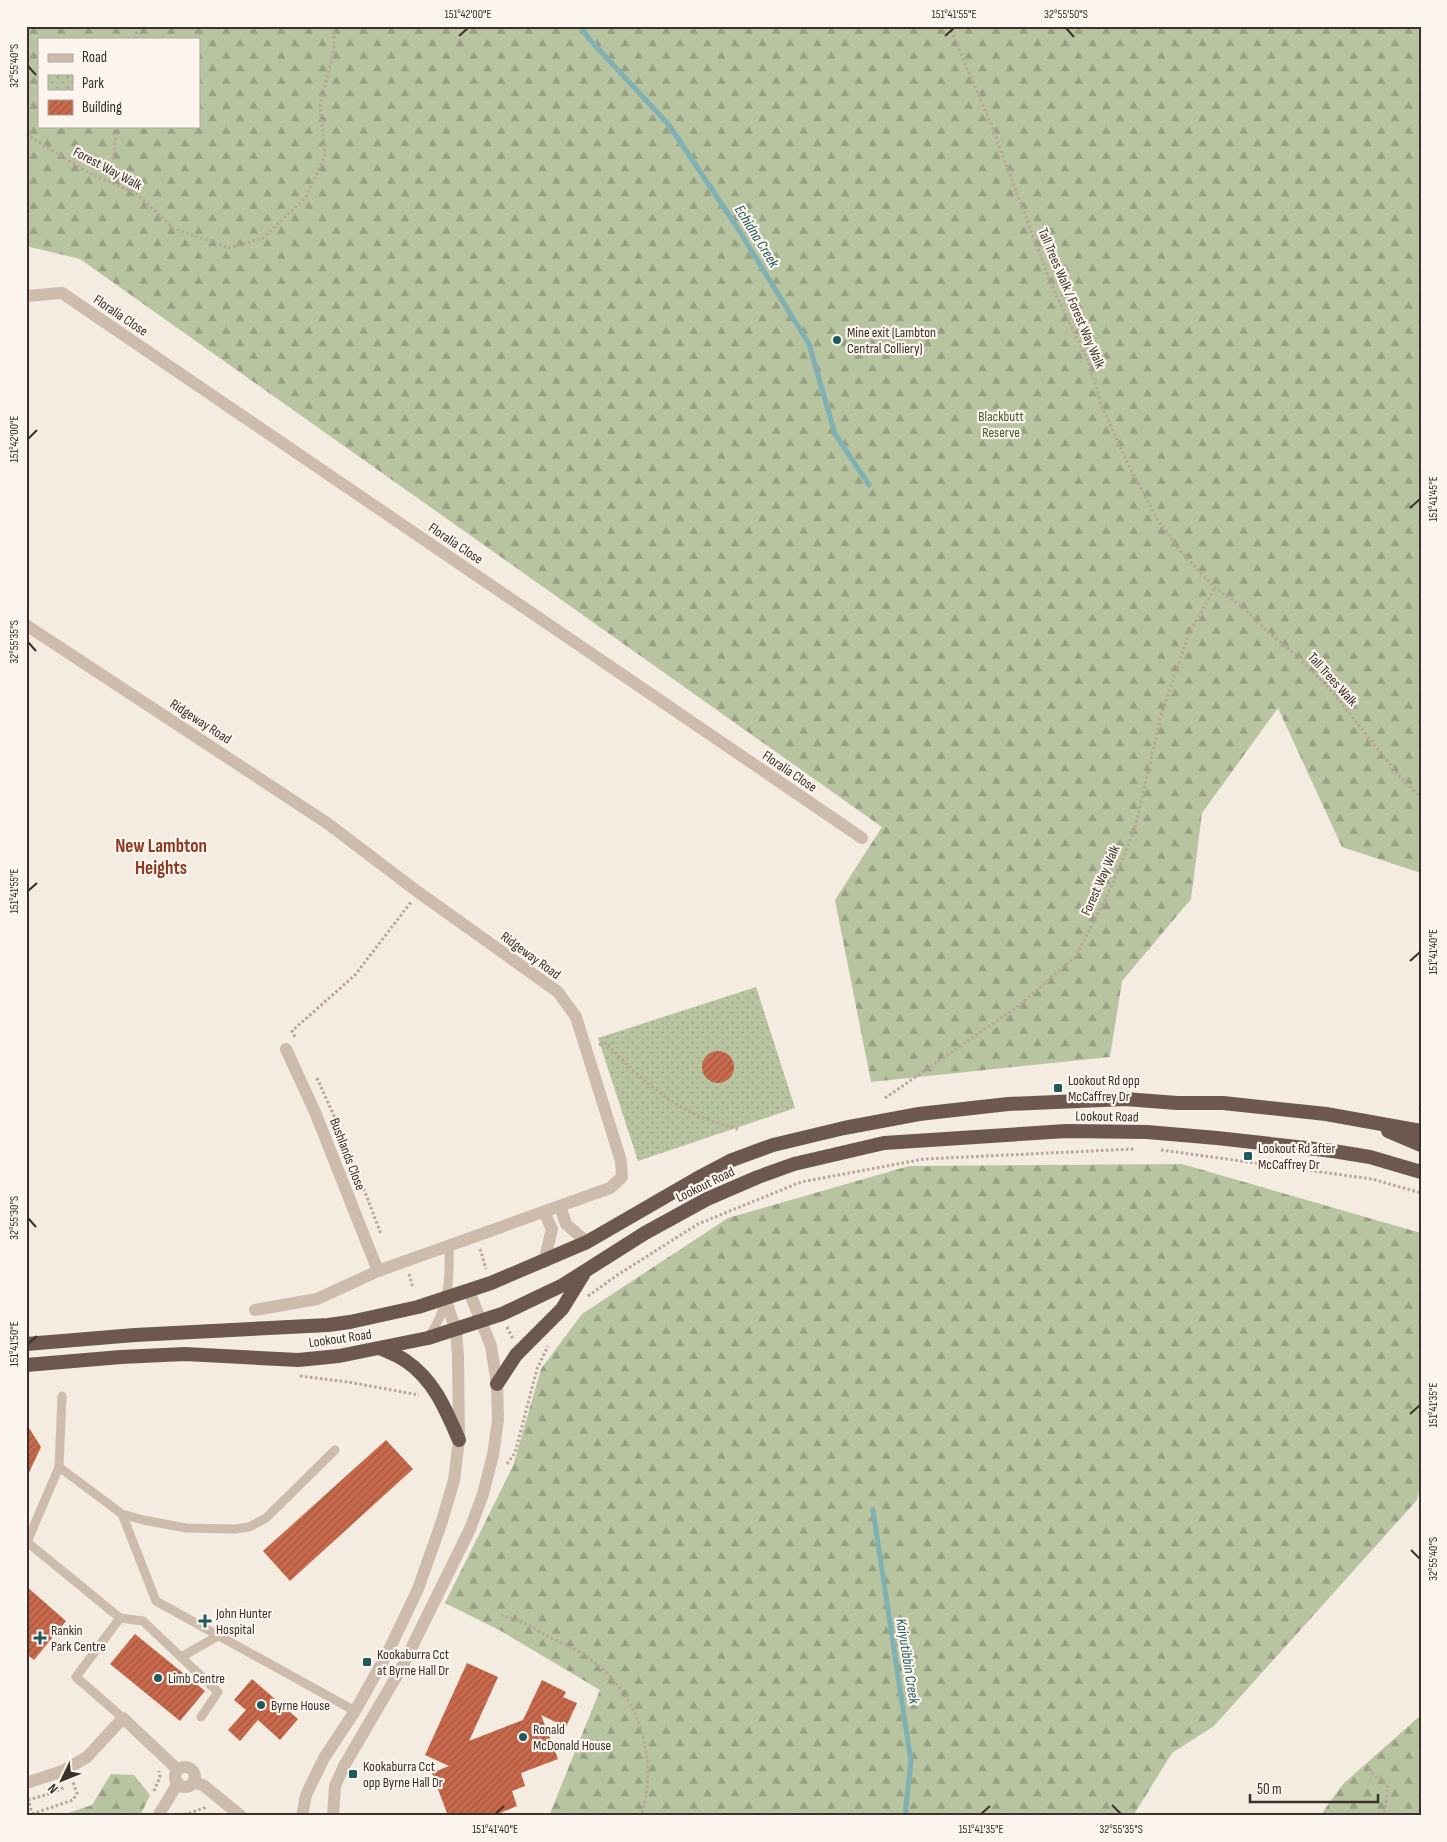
<svg xmlns="http://www.w3.org/2000/svg" width="1447" height="1842" font-family="'Sofia Sans Condensed',sans-serif">
	<style>
		.forest { fill: url(#forest-firs); fill-rule: evenodd }
		.park { fill: url(#park-dots) }
		.lines { fill: none; stroke-linecap: round; stroke-linejoin: round }
		.stream { stroke: #7fb0b2; stroke-width: 5 }
		.building { fill: url(#building-hatch) }
		.path { stroke: #b9a596; stroke-width: 3; stroke-dasharray: 2.5 2.5; stroke-linecap: butt }
		.service { stroke: #cdbbac; stroke-width: 9 }
		.minor { stroke: #cdbbac; stroke-width: 12 }
		.trunk { stroke: #6c584f; stroke-width: 14 }
		.ticks { fill: none; stroke: #3b302b; stroke-width: 2 }
		.poi-dot { fill: #1f5a5e; stroke: #fbf5ee; stroke-width: 2 }
		.labels { text-anchor: middle; stroke-width: 4.5; stroke-linejoin: round; paint-order: stroke }
		.street-label { font-size: 14px; fill: #3b302b; stroke: #fbf5ee }
		.poi-label { font-size: 14px; fill: #3b302b; stroke: #fbf5ee; text-anchor: start }
		.park-label { font-size: 14px; fill: #4a5a2e; stroke: #fbf5ee }
		.water-label { font-size: 15px; font-style: italic; fill: #1f5a5e; stroke: #fbf5ee }
		.district-label { font-size: 19px; font-weight: bold; fill: #8c3b22; stroke: #fbf5ee }
		.neatline { fill: none; stroke: #3b302b; stroke-width: 2 }
		.ticks-label { font-size: 12px; text-anchor: middle; fill: #3b302b }
	</style>
	<defs>
		<pattern id="forest-firs" width="22" height="20" patternUnits="userSpaceOnUse" patternTransform="scale(1.25)"><rect width="22" height="20" fill="#b8c4a0"/><path d="M5 1l3.5 6h-7zM16 11l3.5 6h-7z" fill="#97a083"/></pattern>
		<pattern id="park-dots" width="8" height="8" patternUnits="userSpaceOnUse" patternTransform="scale(1.25)"><rect width="8" height="8" fill="#b8c4a0"/><path d="M2 2h.1M6 6h.1" fill="none" stroke="#97a083" stroke-width="1.8" stroke-linecap="round"/></pattern>
		<pattern id="building-hatch" width="6" height="6" patternUnits="userSpaceOnUse" patternTransform="scale(1.25)"><rect width="6" height="6" fill="#c8694b"/><path d="M-1 1l2-2M0 6l6-6M5 7l2-2" fill="none" stroke="#a4573f"/></pattern>
	</defs>
	<rect width="100%" height="100%" fill="#f4ebe1"/>
	<g class="forest">
		<path d="M 26,26 L 1421,26 L 1421,873 L 1342,847 L 1278,708 L 1202,813 L 1191,899 L 1122,981 L 1110,1057 L 871,1082 L 835,900 L 882,827 L 80,259 L 26,246 ZM 39,39 L 199,39 L 199,126 L 39,126 Z"/>
		<polygon points="1182,1164 1421,1233 1421,1482 1417,1500 1214,1726 1172,1753 1133,1816 549,1816 600,1690 501,1631 445,1603 513,1466 541,1369 582,1314 728,1218 909,1166"/>
		<polygon points="1421,1715 1421,1816 1320,1816 1343,1784"/>
		<polygon points="111,1774 134,1775 150,1795 140,1816 59,1816 92,1805"/>
	</g>
	<polygon class="park" points="756,987 795,1108 638,1161 598,1038"/>
	<g class="lines">
		<g class="stream">
			<polyline points="580,26 590,40 669,125 735,224 809,344 835,434 869,485"/>
			<polyline points="873,1510 911,1762 905,1816"/>
		</g>
	</g>
	<g class="building">
		<circle cx="718" cy="1067" r="16"/>
		<polygon points="26,1423 41,1447 26,1479"/>
		<polygon points="386,1440 413,1469 290,1581 263,1551"/>
		<polygon points="26,1586 66,1621 34,1660 26,1654"/>
		<polygon points="135,1634 205,1691 180,1721 110,1664"/>
		<polygon points="467,1663 498,1677 469,1741 523,1720 542,1680 566,1692 563,1697 577,1703 566,1727 541,1715 558,1759 521,1773 525,1786 512,1791 517,1806 493,1816 448,1816 432,1773 449,1766 425,1755"/>
		<polygon points="252,1679 298,1719 280,1740 258,1720 240,1741 228,1730 246,1710 234,1700"/>
	</g>
	<g class="lines">
		<g class="path">
			<polyline points="949,26 991,124 1051,284 1089,363 1102,407 1125,458 1157,519 1179,549 1215,588 1241,606 1268,632 1297,656 1333,693 1401,778 1421,798"/>
			<polyline points="135,39 138,26"/>
			<polyline points="26,134 87,172 137,194 173,228 230,248 263,238 306,197 325,155 320,104 334,51 334,26"/>
			<polyline points="113,160 117,126"/>
			<polyline points="295,1037 292,1031 355,975 411,902"/>
			<path d="M 599,1045 L 606,1043 C 631,1069 659,1097 692,1113 C 707,1120 724,1124 740,1130"/>
			<polyline points="317,1078 347,1145 381,1234"/>
			<polyline points="885,1098 1020,1005 1076,956 1110,890 1135,828 1161,716 1189,633 1215,588"/>
			<polyline points="1419,1108 1421,1107"/>
			<polyline points="1161,1150 1372,1179 1421,1193"/>
			<polyline points="480,1249 486,1269"/>
			<polyline points="409,1274 413,1288"/>
			<polyline points="588,1296 619,1274 698,1224 801,1182 924,1159 1134,1149"/>
			<polyline points="507,1327 513,1339"/>
			<polyline points="300,1376 348,1382 419,1395"/>
			<polyline points="507,1464 515,1453 537,1369 548,1346"/>
			<path d="M 501,1615 C 509,1618 518,1620 526,1624 C 535,1628 544,1635 553,1639 C 567,1646 581,1651 593,1661 C 640,1696 659,1761 641,1816"/>
			<polyline points="1368,1769 1388,1787 1384,1816"/>
			<polyline points="154,1791 160,1777 159,1771"/>
			<polyline points="28,1800 52,1793 65,1787"/>
			<polyline points="32,1814 73,1800 77,1793 73,1782"/>
			<polyline points="174,1815 187,1814 207,1807"/>
			<polyline points="26,1816 32,1814 28,1798"/>
		</g>
		<g class="service">
			<path d="M 428,1338 C 449,1308 450,1281 449,1246"/>
			<polyline points="62,1396 59,1467 27,1542 120,1618 143,1621 181,1657 218,1636"/>
			<polyline points="59,1467 122,1514 143,1520 186,1528 235,1529 249,1527 266,1518 335,1450"/>
			<polyline points="122,1514 156,1601 355,1711"/>
			<polyline points="120,1618 76,1677 123,1718"/>
			<polyline points="181,1657 218,1692 201,1717"/>
		</g>
		<g class="minor">
			<polyline points="26,296 62,293 862,838"/>
			<polyline points="26,625 327,823 418,892 558,992 576,1017 621,1161 622,1177 610,1188 378,1271 317,1299 255,1310"/>
			<polyline points="286,1049 315,1112 378,1271"/>
			<polyline points="560,1206 566,1224 587,1242"/>
			<polyline points="544,1262 552,1229 544,1212"/>
			<circle cx="185" cy="1777" r="10"/>
			<polyline points="193,1782 203,1785 241,1816"/>
			<polyline points="26,1783 63,1771 87,1757 123,1718 178,1770"/>
			<polyline points="158,1816 178,1783"/>
			<polyline points="302,1816 306,1795 324,1758 355,1711 387,1654 418,1589 442,1521 454,1480 459,1440 458,1356 456,1330 445,1299"/>
			<polyline points="333,1816 335,1786 344,1766 403,1665 470,1529 483,1494 493,1455 498,1420 497,1384 491,1346 469,1291"/>
		</g>
		<g class="trunk">
			<polyline points="1388,1131 1421,1145"/>
			<polyline points="26,1344 135,1335 328,1325 350,1322 418,1307 491,1283 587,1242 696,1179 732,1160 773,1145 844,1128 919,1114 1008,1104 1125,1099 1177,1103 1223,1103 1326,1114 1421,1131"/>
			<path d="M 382,1349 C 389,1352 399,1356 406,1361 C 434,1380 446,1410 459,1440"/>
			<polyline points="26,1365 121,1357 185,1354 298,1360 339,1356 428,1338 502,1314 563,1285 645,1233 707,1199 758,1177 794,1164 884,1143 1066,1131 1147,1132 1217,1138 1333,1151 1370,1157 1421,1172"/>
			<polyline points="497,1384 516,1355 562,1309 583,1275"/>
		</g>
	</g>
	<path class="ticks" d="M 1066,28 L 1074,37M 459,36 L 468,28M 945,36 L 954,28M 28,66 L 36,75M 28,439 L 37,430M 1410,508 L 1420,499M 28,642 L 36,651M 28,891 L 37,883M 1410,961 L 1420,952M 28,1218 L 36,1227M 28,1344 L 37,1336M 1410,1414 L 1420,1405M 1411,1550 L 1420,1559M 1112,1805 L 1121,1814M 495,1814 L 504,1806M 981,1814 L 990,1806"/>
	<g class="poi-dot">
		<circle cx="837" cy="340" r="5"/>
		<rect x="1053" y="1083" width="10" height="10" rx="2.5"/>
		<rect x="1243" y="1151" width="10" height="10" rx="2.5"/>
		<path d="M202.5 1613.5h5v5h5v5h-5v5h-5v-5h-5v-5h5z"/>
		<path d="M37.5 1630.5h5v5h5v5h-5v5h-5v-5h-5v-5h5z"/>
		<rect x="362" y="1657" width="10" height="10" rx="2.5"/>
		<circle cx="158" cy="1678" r="5"/>
		<circle cx="261" cy="1705" r="5"/>
		<circle cx="523" cy="1737" r="5"/>
		<rect x="348" y="1769" width="10" height="10" rx="2.5"/>
	</g>
	<g class="labels">
		<g class="street-label">
			<text transform="translate(108 168) rotate(28)" y="5">Forest Way Walk</text>
			<text transform="translate(1072 298) rotate(67)" y="5">Tall Trees Walk / Forest Way Walk</text>
			<text transform="translate(121 315) rotate(34)" y="5">Floralia Close</text>
			<text transform="translate(456 543) rotate(34)" y="5">Floralia Close</text>
			<text transform="translate(1333 679) rotate(48)" y="5">Tall Trees Walk</text>
			<text transform="translate(201 721) rotate(33)" y="5">Ridgeway Road</text>
			<text transform="translate(790 771) rotate(34)" y="5">Floralia Close</text>
			<text transform="translate(1100 880) rotate(-66)" y="5">Forest Way Walk</text>
			<text transform="translate(531 955) rotate(36)" y="5">Ridgeway Road</text>
			<text transform="translate(1107 1116) rotate(1)" y="5">Lookout Road</text>
			<text transform="translate(348 1154) rotate(69)" y="5">Bushlands Close</text>
			<text transform="translate(705 1184) rotate(-26)" y="5">Lookout Road</text>
			<text transform="translate(340 1338) rotate(-8)" y="5">Lookout Road</text>
		</g>
		<g class="poi-label">
			<text x="847" y="337">Mine exit (Lambton<tspan x="847" dy="16">Central Colliery)</tspan></text>
			<text x="1068" y="1085">Lookout Rd opp<tspan x="1068" dy="16">McCaffrey Dr</tspan></text>
			<text x="1258" y="1153">Lookout Rd after<tspan x="1258" dy="16">McCaffrey Dr</tspan></text>
			<text x="216" y="1618">John Hunter<tspan x="216" dy="16">Hospital</tspan></text>
			<text x="51" y="1635">Rankin<tspan x="51" dy="16">Park Centre</tspan></text>
			<text x="377" y="1659">Kookaburra Cct<tspan x="377" dy="16">at Byrne Hall Dr</tspan></text>
			<text x="168" y="1683">Limb Centre</text>
			<text x="271" y="1710">Byrne House</text>
			<text x="533" y="1734">Ronald<tspan x="533" dy="16">McDonald House</tspan></text>
			<text x="363" y="1771">Kookaburra Cct<tspan x="363" dy="16">opp Byrne Hall Dr</tspan></text>
		</g>
		<g class="park-label">
			<text x="1001" y="421">Blackbutt<tspan x="1001" dy="16">Reserve</tspan></text>
		</g>
		<g class="water-label">
			<text transform="translate(757 236) rotate(58)" y="5">Echidna Creek</text>
			<text transform="translate(908 1661) rotate(81)" y="5">Kaiyutibbin Creek</text>
		</g>
		<g class="district-label">
			<text x="161" y="852">New Lambton<tspan x="161" dy="22">Heights</tspan></text>
		</g>
	</g>
	<rect width="1447" height="1842" fill="none" stroke="#fbf5ee" stroke-width="55"/>
	<rect x="38" y="38" width="162" height="90" fill="#fbf5ee" stroke="#aea6a0"/>
	<rect x="48" y="54" width="25" height="8" fill="#cdbbac" stroke="#aea6a0"/>
	<text x="82" y="62" font-size="15" fill="#3b302b">Road</text>
	<rect x="48" y="75" width="25" height="15" fill="url(#park-dots)" stroke="#aea6a0"/>
	<text x="82" y="88" font-size="15" fill="#3b302b">Park</text>
	<rect x="48" y="100" width="25" height="15" fill="url(#building-hatch)" stroke="#aea6a0"/>
	<text x="82" y="112" font-size="15" fill="#3b302b">Building</text>
	<g transform="translate(62 1780) rotate(227)" stroke="#fbf5ee" stroke-width="4" paint-order="stroke">
	<path d="M0-4L9 19L0 12L-9 19Z" fill="#3b302b"/>
	<text y="-8" font-size="14" font-weight="bold" text-anchor="middle" fill="#3b302b">N</text>
	</g>
	<path d="M1250 1794v8h128v-8" fill="none" stroke="#3b302b" stroke-width="2.5"/>
	<text x="1257" y="1794" font-size="15" fill="#3b302b" stroke="#fbf5ee" stroke-width="4" paint-order="stroke">50 m</text>
	<rect x="28" y="28" width="1392" height="1786" class="neatline"/>
	<g class="ticks-label">
		<text x="468" y="18">151°42'00"E</text>
		<text x="954" y="18">151°41'55"E</text>
		<text x="1066" y="18">32°55'50"S</text>
		<text transform="translate(14 66) rotate(-90)" y="4">32°55'40"S</text>
		<text transform="translate(14 439) rotate(-90)" y="4">151°42'00"E</text>
		<text transform="translate(1433 499) rotate(-90)" y="4">151°41'45"E</text>
		<text transform="translate(14 642) rotate(-90)" y="4">32°55'35"S</text>
		<text transform="translate(14 891) rotate(-90)" y="4">151°41'55"E</text>
		<text transform="translate(1433 952) rotate(-90)" y="4">151°41'40"E</text>
		<text transform="translate(14 1218) rotate(-90)" y="4">32°55'30"S</text>
		<text transform="translate(14 1344) rotate(-90)" y="4">151°41'50"E</text>
		<text transform="translate(1433 1405) rotate(-90)" y="4">151°41'35"E</text>
		<text transform="translate(1433 1559) rotate(-90)" y="4">32°55'40"S</text>
		<text x="495" y="1833">151°41'40"E</text>
		<text x="981" y="1833">151°41'35"E</text>
		<text x="1121" y="1833">32°55'35"S</text>
	</g>
</svg>
